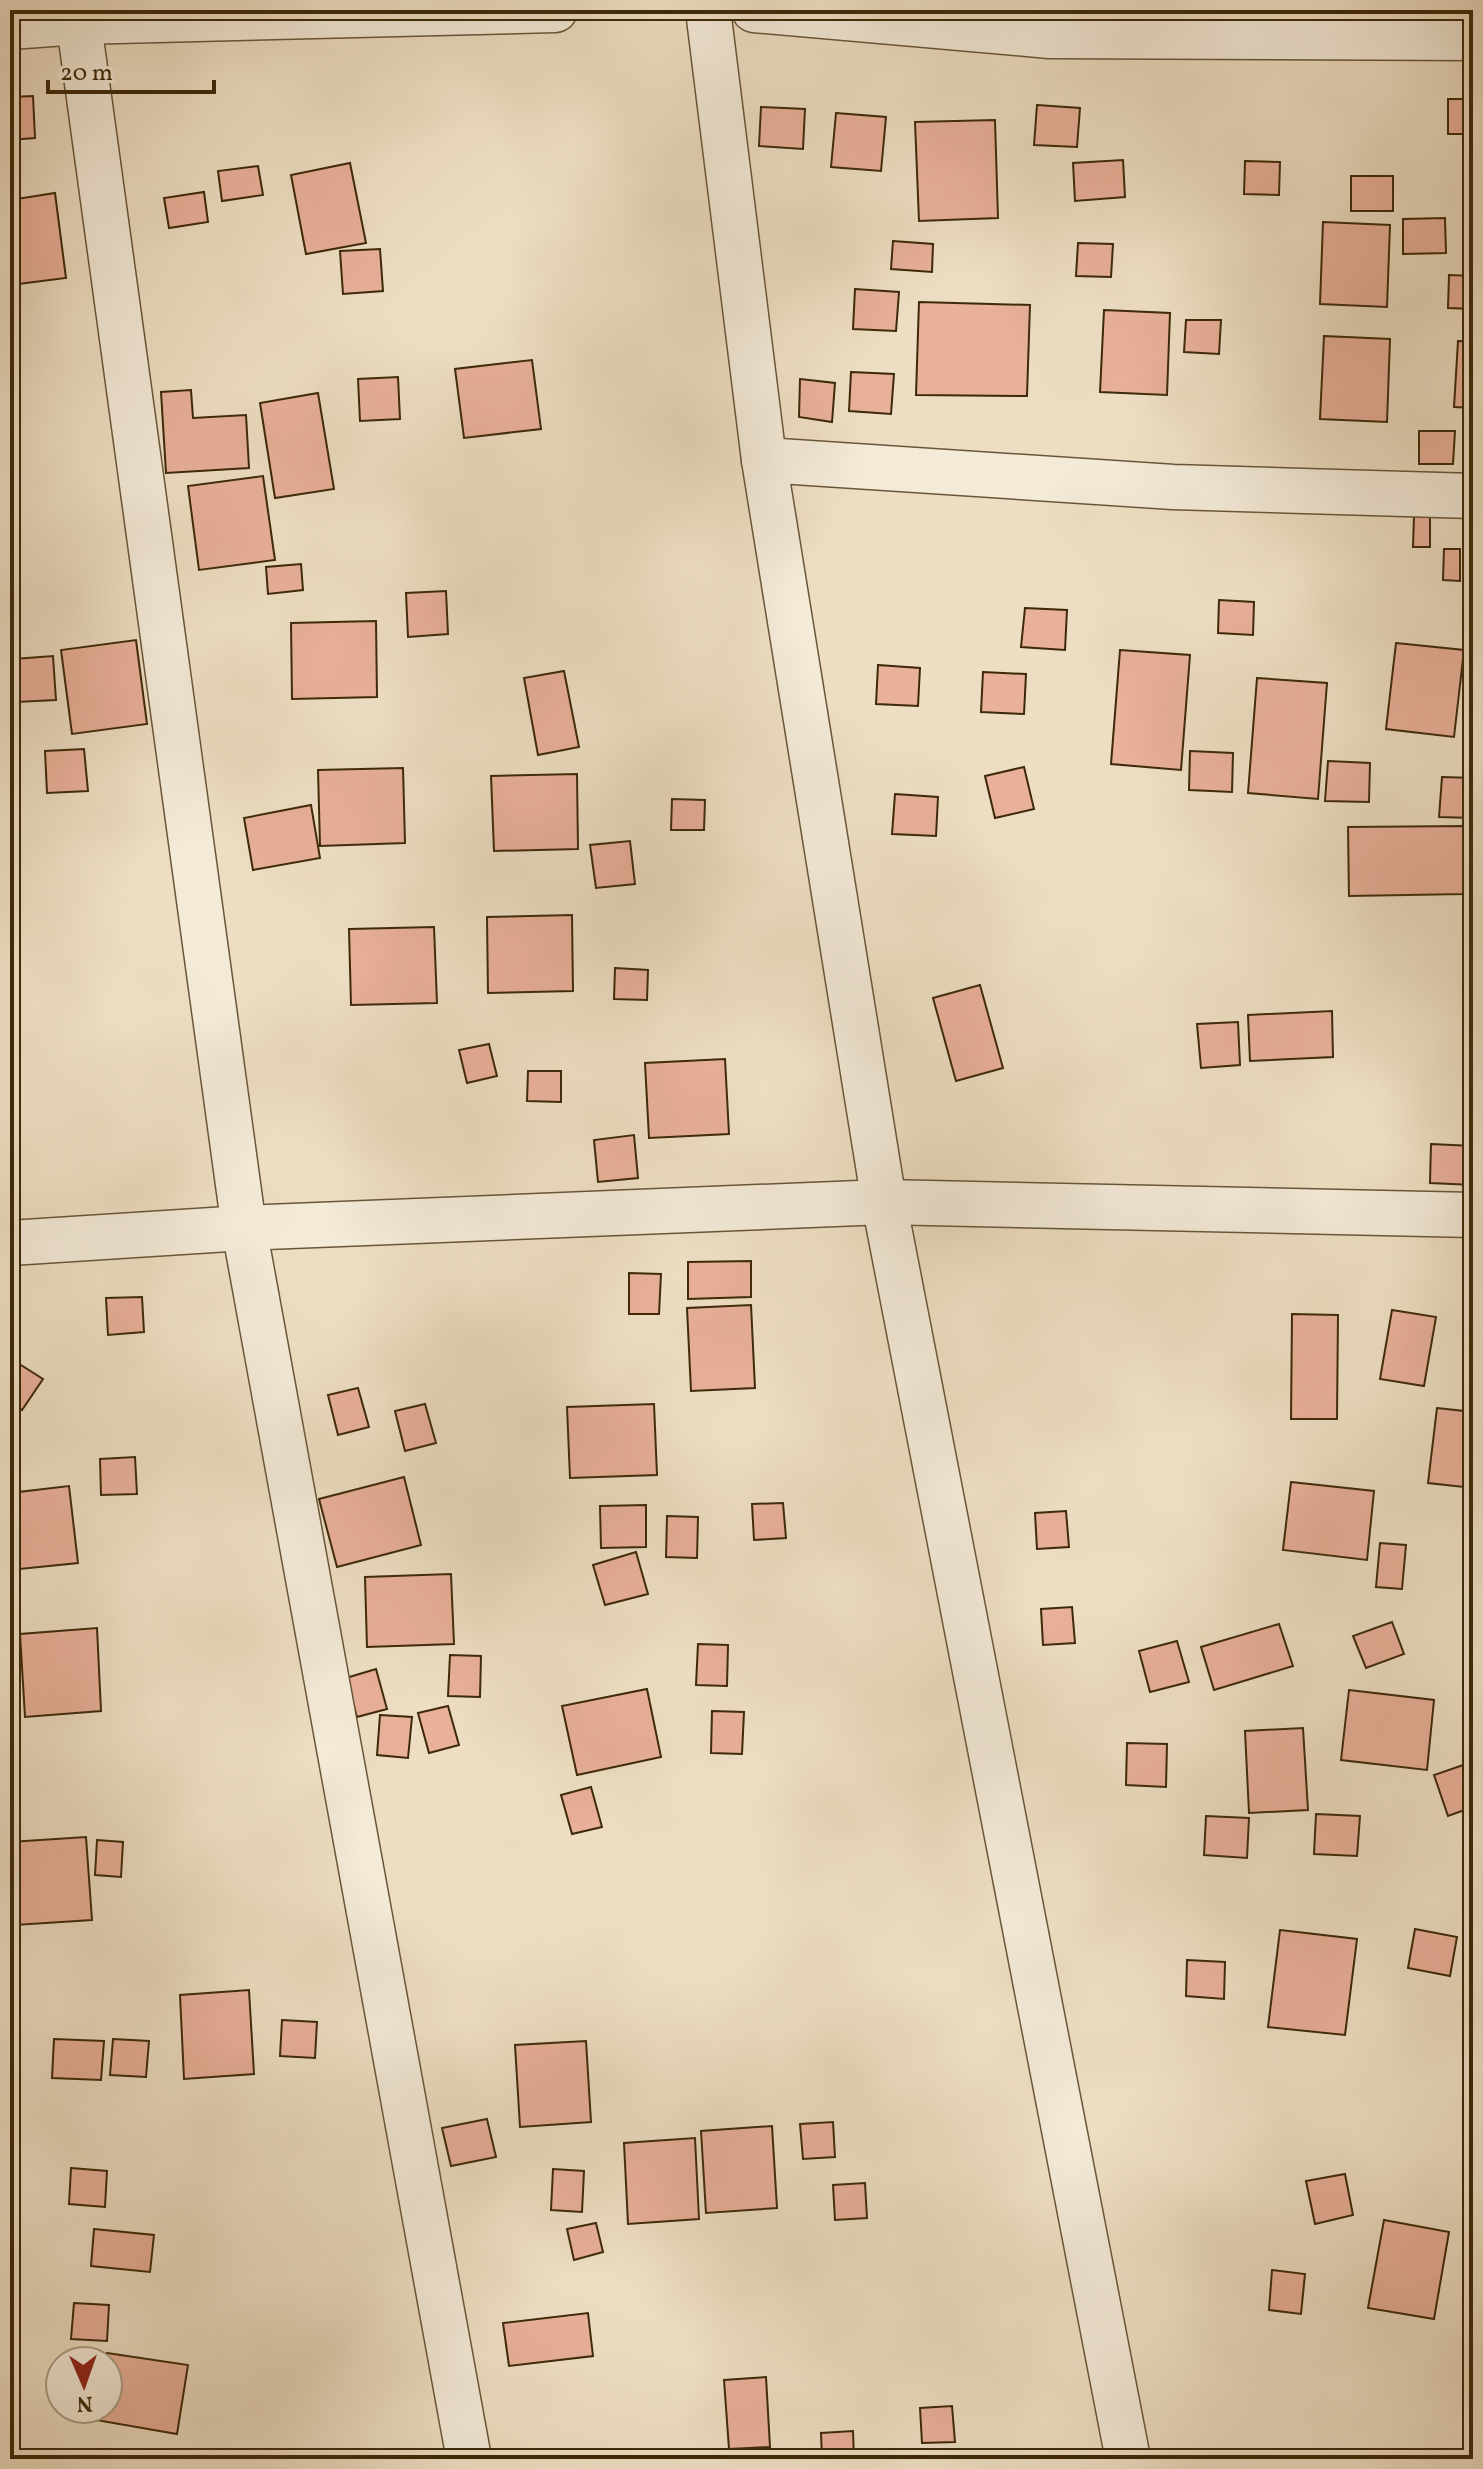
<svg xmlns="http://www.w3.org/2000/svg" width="1483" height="2469" font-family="Vollkorn,serif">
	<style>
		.building { fill: #e9b09a; stroke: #3d2909; stroke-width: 2 }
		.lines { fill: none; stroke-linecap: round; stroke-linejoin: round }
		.minor-casing { stroke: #695638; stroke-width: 47 }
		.minor { stroke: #f3ead8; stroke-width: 44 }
	</style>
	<rect width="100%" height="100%" fill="#eddec3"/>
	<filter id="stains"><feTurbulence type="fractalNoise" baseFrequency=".0025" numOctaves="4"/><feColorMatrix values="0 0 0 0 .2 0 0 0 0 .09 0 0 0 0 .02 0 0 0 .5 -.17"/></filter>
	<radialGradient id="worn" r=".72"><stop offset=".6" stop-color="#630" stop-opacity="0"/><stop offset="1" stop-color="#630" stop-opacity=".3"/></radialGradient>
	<g class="building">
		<polygon points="33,96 35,138 10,140 10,97"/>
		<rect x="1448" y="99" width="25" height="35"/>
		<polygon points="1037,105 1080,108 1077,147 1034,145"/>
		<polygon points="761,107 805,109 803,149 759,146"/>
		<polygon points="836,113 886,117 881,171 831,167"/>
		<polygon points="995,120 998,218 919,221 915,122"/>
		<rect x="1467" y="145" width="6" height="35"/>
		<polygon points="1123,160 1125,197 1075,201 1073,163"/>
		<polygon points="1245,161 1280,162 1279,195 1244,194"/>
		<polygon points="350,163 366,243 306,254 291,175"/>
		<polygon points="258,166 263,195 222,201 218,171"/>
		<rect x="1351" y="176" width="42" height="35"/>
		<polygon points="204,192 208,222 169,228 164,198"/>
		<polygon points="55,193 66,278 10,285 10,200"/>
		<polygon points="1445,218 1446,253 1403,254 1403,219"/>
		<polygon points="1323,222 1390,225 1387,307 1320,304"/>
		<polygon points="893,241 933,244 932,272 891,269"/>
		<polygon points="1078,243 1113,244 1111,277 1076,276"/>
		<polygon points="380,249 383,291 343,294 340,251"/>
		<polygon points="1449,275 1473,276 1473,309 1448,308"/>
		<polygon points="855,289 899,292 896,331 853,329"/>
		<polygon points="919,302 1030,305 1027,396 916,395"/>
		<polygon points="1104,310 1170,313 1167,395 1100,392"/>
		<polygon points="1186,320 1221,320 1219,354 1184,352"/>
		<polygon points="1324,336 1390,339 1387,422 1320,419"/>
		<polygon points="1458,341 1473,342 1473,408 1454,407"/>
		<polygon points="532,360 541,429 464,438 455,369"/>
		<polygon points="851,372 894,374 891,414 849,411"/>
		<polygon points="398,377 400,419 360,421 358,379"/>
		<polygon points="800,379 835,383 832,422 799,417"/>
		<polygon points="191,390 193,418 246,415 249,468 166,473 161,392"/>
		<polygon points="318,393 334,489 275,498 260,403"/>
		<polygon points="1419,431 1455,431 1453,464 1419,464"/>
		<polygon points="263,476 275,560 199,570 188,486"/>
		<polygon points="1414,516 1430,516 1430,547 1413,547"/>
		<polygon points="1444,549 1460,549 1460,581 1443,580"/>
		<polygon points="301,564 303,590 268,594 266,567"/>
		<polygon points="446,591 448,634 408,637 406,593"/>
		<polygon points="1219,600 1254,602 1253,635 1218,633"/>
		<polygon points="1025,608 1067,610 1065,650 1021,647"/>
		<polygon points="376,621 377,697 292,699 291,623"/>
		<polygon points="136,640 147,724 72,734 61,650"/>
		<polygon points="1396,643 1464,650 1454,737 1386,729"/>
		<polygon points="1120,650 1190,655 1181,770 1111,764"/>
		<polygon points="53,656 56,700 16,702 14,659"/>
		<polygon points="878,665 920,668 918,706 876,704"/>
		<polygon points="564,671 579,747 538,755 524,678"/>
		<polygon points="983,672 1026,674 1024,714 981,712"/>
		<polygon points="1257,678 1327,683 1318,799 1248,793"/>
		<polygon points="84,749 88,791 47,793 45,751"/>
		<polygon points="1190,751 1233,753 1232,792 1189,790"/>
		<polygon points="1328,761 1370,763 1369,802 1325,801"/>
		<polygon points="1024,767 1034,809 995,818 985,776"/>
		<polygon points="403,768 405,843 320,846 318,770"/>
		<polygon points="577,774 578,849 494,851 491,776"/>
		<polygon points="1442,777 1473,778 1473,818 1439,817"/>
		<polygon points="895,794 938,797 936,836 892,834"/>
		<polygon points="672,799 705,800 704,830 671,830"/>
		<polygon points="311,805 320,858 253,870 244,818"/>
		<polygon points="1465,826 1465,894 1349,896 1348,827"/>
		<polygon points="630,841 635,884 596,888 590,845"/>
		<polygon points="572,915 573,991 488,993 487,917"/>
		<polygon points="434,927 437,1003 351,1005 349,929"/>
		<polygon points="1466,927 1473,927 1473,970 1469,971"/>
		<polygon points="615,968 648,970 647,1000 614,999"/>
		<polygon points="980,985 1003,1068 956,1081 933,998"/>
		<polygon points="1468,999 1473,999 1473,1081 1470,1081"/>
		<polygon points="1332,1011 1333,1057 1250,1061 1248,1015"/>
		<polygon points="1238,1022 1240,1065 1201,1068 1197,1024"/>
		<polygon points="489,1044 497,1076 467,1083 459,1050"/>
		<polygon points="725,1059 729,1134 649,1138 645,1063"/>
		<polygon points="528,1071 561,1071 561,1102 527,1101"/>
		<polygon points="634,1135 638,1178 598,1182 594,1140"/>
		<polygon points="1431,1144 1473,1146 1473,1185 1430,1183"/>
		<polygon points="751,1261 751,1297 688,1299 688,1262"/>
		<polygon points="629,1273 661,1274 659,1314 629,1314"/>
		<polygon points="142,1297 144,1332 108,1335 106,1298"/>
		<polygon points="751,1305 755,1388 691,1391 687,1308"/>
		<polygon points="1392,1310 1436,1317 1424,1386 1380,1379"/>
		<polygon points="1292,1314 1338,1315 1337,1419 1291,1419"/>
		<polygon points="13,1360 43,1379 22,1410 10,1401 10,1365"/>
		<polygon points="358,1388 369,1427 338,1435 328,1395"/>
		<polygon points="425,1404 436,1443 405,1451 395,1411"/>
		<polygon points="654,1404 657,1475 570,1478 567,1407"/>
		<polygon points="1437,1408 1473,1412 1473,1488 1428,1483"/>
		<polygon points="135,1457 137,1494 101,1495 100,1459"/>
		<polygon points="404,1477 421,1545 337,1567 319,1499"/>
		<polygon points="1291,1482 1374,1491 1367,1560 1283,1550"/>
		<polygon points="69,1486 78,1563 10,1570 10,1493"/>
		<polygon points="783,1503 786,1538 754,1540 752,1504"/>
		<polygon points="646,1505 646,1547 601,1548 600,1506"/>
		<polygon points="1066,1511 1069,1547 1037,1549 1035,1513"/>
		<polygon points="667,1516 698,1517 697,1558 666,1557"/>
		<polygon points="1380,1543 1406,1545 1402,1589 1376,1587"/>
		<polygon points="636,1552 648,1594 605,1605 593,1565"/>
		<polygon points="451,1574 454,1644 367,1647 365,1577"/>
		<polygon points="1072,1607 1075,1643 1043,1645 1041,1609"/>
		<polygon points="1392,1622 1404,1654 1366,1668 1353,1636"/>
		<polygon points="1279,1624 1293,1666 1214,1690 1201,1647"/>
		<polygon points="97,1628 101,1711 25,1717 20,1634"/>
		<polygon points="1177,1641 1189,1682 1150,1692 1139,1651"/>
		<polygon points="698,1644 728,1645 727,1686 696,1685"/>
		<polygon points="450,1655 481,1656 480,1697 448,1696"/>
		<polygon points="376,1669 387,1709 357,1717 346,1678"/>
		<polygon points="647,1689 661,1757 577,1775 562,1706"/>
		<polygon points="1349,1690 1434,1700 1427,1770 1341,1760"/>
		<polygon points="448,1706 459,1745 429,1753 418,1713"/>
		<polygon points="712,1711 744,1712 742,1754 711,1753"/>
		<polygon points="380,1715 412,1717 408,1758 377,1755"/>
		<polygon points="1303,1728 1308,1810 1249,1813 1245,1731"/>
		<polygon points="1127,1743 1167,1744 1166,1787 1126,1785"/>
		<polygon points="1472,1762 1473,1807 1448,1816 1434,1775"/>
		<polygon points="591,1787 602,1827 572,1834 561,1795"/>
		<polygon points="1316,1814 1360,1816 1357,1856 1314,1854"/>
		<polygon points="1206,1816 1249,1818 1247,1858 1204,1855"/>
		<polygon points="86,1837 92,1920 15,1925 10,1842"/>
		<polygon points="97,1840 123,1842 121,1877 95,1875"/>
		<polygon points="1415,1929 1457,1937 1450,1976 1408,1968"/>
		<polygon points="1280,1930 1357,1939 1345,2035 1268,2027"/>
		<polygon points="1187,1960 1225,1962 1224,1999 1186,1996"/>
		<polygon points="249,1990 254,2074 184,2079 180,1995"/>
		<polygon points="282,2020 317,2022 315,2058 280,2056"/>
		<polygon points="54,2039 104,2041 101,2080 52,2078"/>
		<polygon points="113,2039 149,2041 146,2077 110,2075"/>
		<polygon points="586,2041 591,2122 520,2127 515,2045"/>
		<polygon points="487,2119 496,2157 451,2166 442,2128"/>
		<polygon points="833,2122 835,2157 803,2159 800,2124"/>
		<polygon points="772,2126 777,2208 706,2213 701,2131"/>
		<polygon points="695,2138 699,2219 628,2224 624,2143"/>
		<polygon points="71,2168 107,2171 105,2207 69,2204"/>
		<polygon points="553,2169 584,2171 582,2212 551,2210"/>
		<polygon points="1345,2174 1353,2215 1315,2224 1306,2181"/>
		<polygon points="865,2183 867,2218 835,2220 833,2185"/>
		<polygon points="1384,2220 1449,2232 1434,2319 1368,2308"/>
		<polygon points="596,2223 603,2252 574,2260 567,2229"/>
		<polygon points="94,2229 154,2235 150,2272 91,2266"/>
		<polygon points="1272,2270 1305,2274 1301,2314 1269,2310"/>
		<polygon points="74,2303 109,2305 107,2341 71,2339"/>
		<polygon points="588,2313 593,2356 509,2366 503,2323"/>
		<polygon points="107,2353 188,2365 177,2434 96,2420 97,2409 108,2409"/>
		<polygon points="766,2377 770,2447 729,2449 724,2380"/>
		<polygon points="952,2406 955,2442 922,2443 920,2408"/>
		<polygon points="853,2431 854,2459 822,2459 821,2433"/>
		<polygon points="58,2455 94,2457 94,2459 58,2459"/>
	</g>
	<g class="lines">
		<g class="minor-casing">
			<g id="minor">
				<polyline points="77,10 244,1228 469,2459"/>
				<polyline points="708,10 764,460 884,1202 1128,2459"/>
				<polyline points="754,10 1050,36 1473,38"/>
				<polyline points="10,27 79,22 555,10"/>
				<polyline points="764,460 1173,487 1473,496"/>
				<polyline points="10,1243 244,1228 884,1202 1473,1215"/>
			</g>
		</g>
		<use href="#minor" class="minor"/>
	</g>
	<rect width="1483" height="2469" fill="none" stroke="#eddec3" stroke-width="40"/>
	<rect x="12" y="12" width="1459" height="2445" fill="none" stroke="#3d2909" stroke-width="4"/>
	<rect x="20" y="20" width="1443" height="2429" fill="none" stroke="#3d2909" stroke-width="2"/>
	<g transform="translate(84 2385) rotate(178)"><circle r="38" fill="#f3ead8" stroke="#aa9d85" stroke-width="2"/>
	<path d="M0-6L14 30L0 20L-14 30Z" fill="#8f2418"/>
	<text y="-12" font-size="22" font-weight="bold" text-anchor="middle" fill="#3d2909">N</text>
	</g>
	<path d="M48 80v12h166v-12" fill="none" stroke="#3d2909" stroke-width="4"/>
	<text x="60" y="80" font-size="24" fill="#3d2909" stroke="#f3ead8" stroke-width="6" paint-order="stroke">20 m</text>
	<rect width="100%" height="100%" filter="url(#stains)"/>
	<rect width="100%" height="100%" fill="url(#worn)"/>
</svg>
